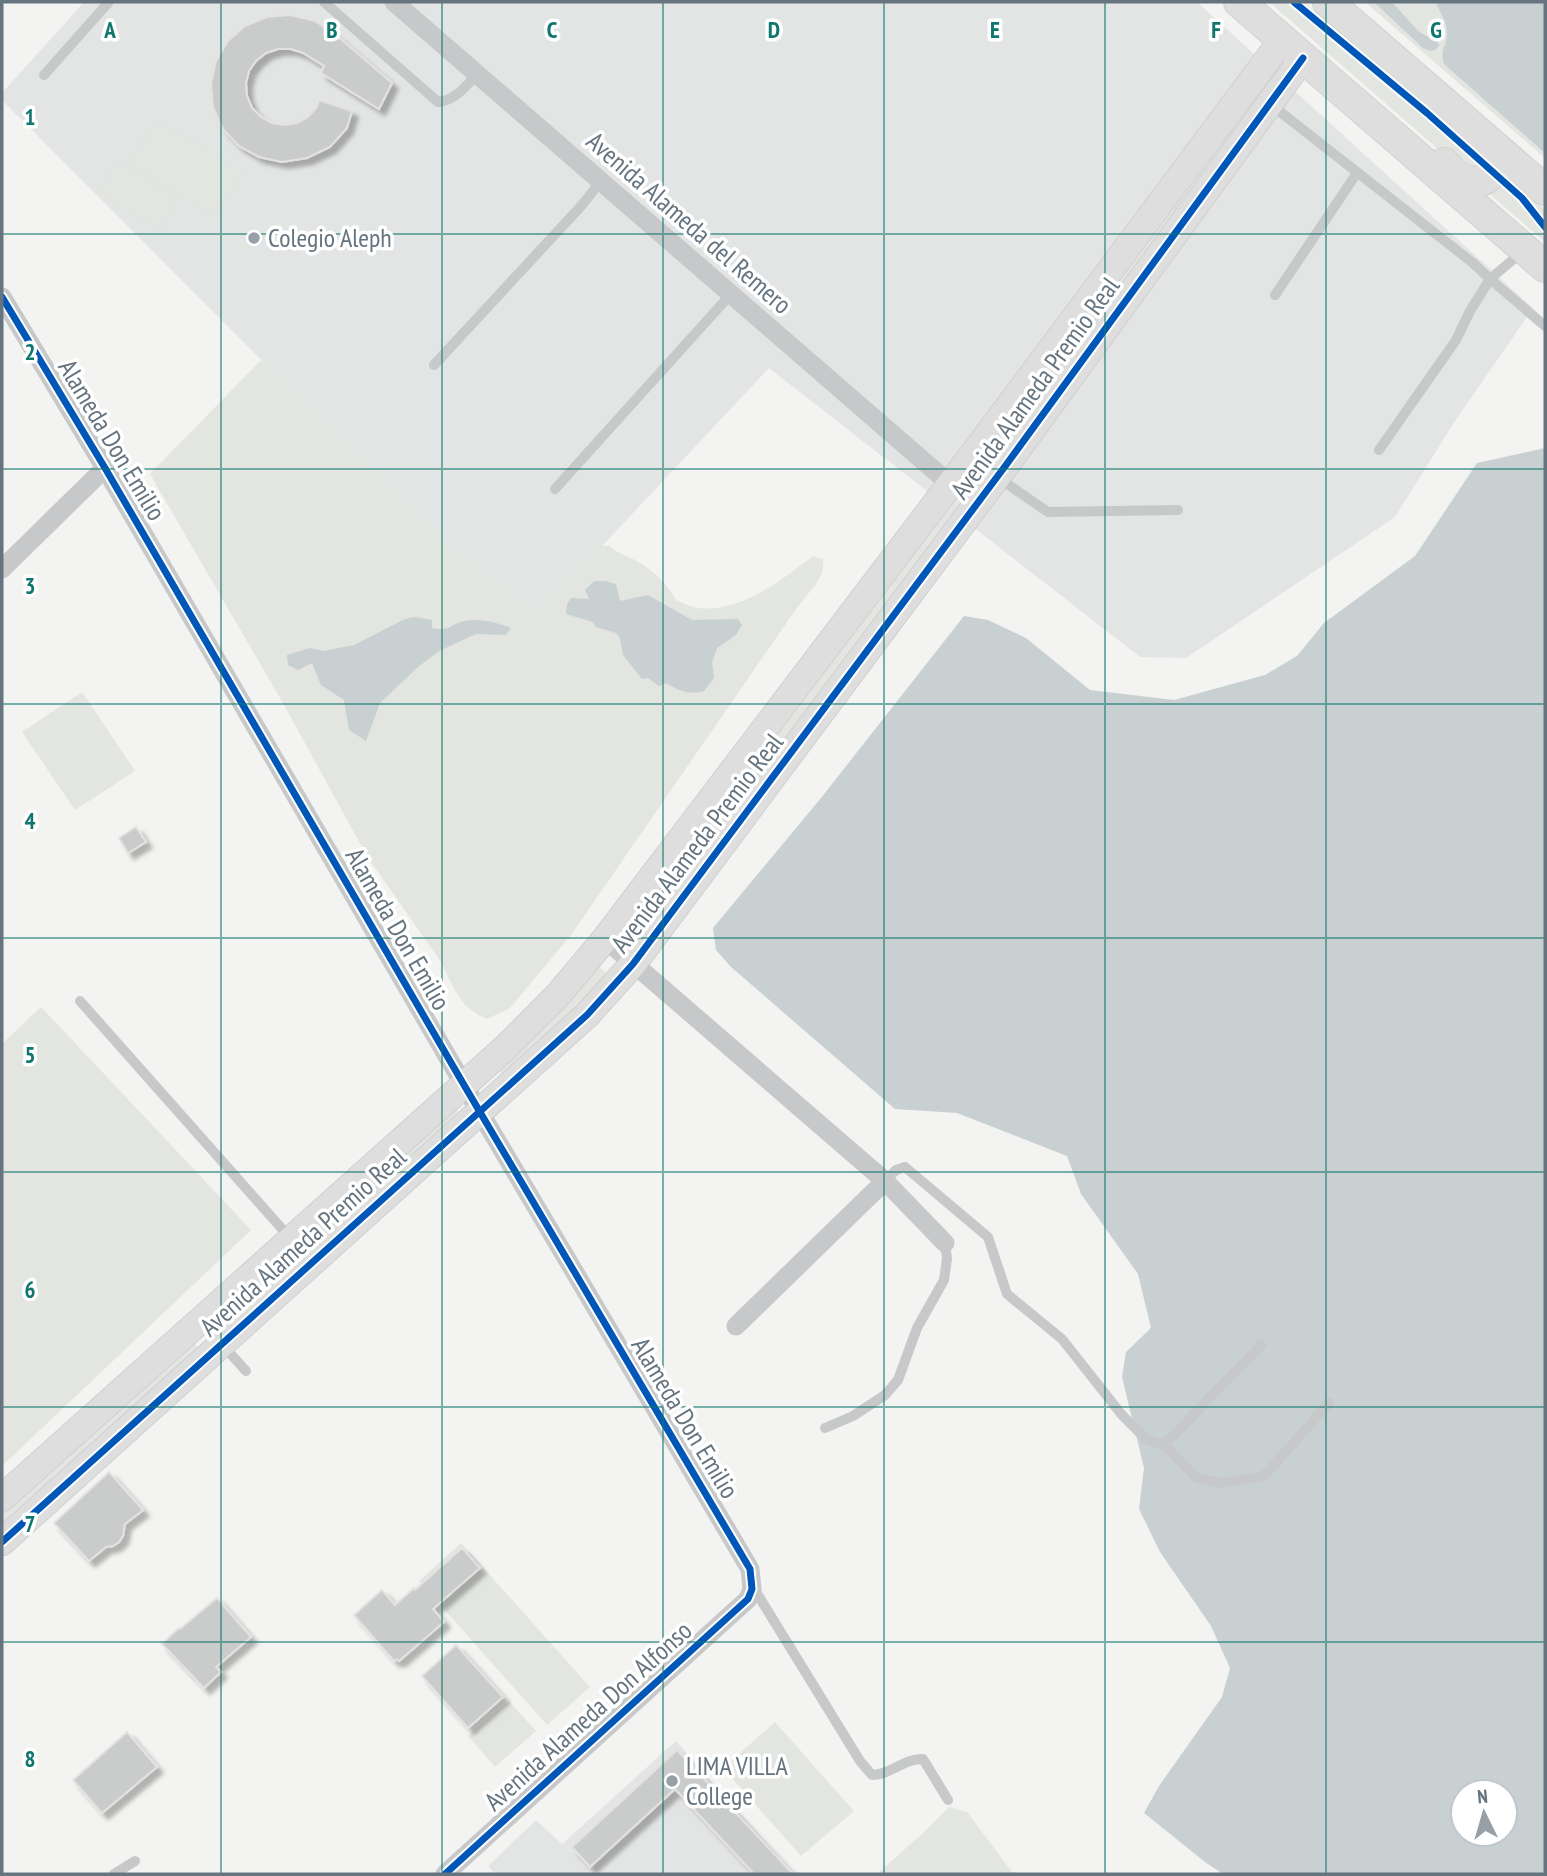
<svg xmlns="http://www.w3.org/2000/svg" width="1547" height="1876" font-family="'PT Sans Narrow',sans-serif">
	<style>
		.built { fill: #e3e4e4 }
		.green { fill: #e2e5e0 }
		.water { fill: #c8d0d2; fill-rule: evenodd }
		.building { fill: #cacbcb; stroke: #e2e2e1; stroke-width: 2; filter: url(#shadow) }
		.lines { fill: none; stroke-linecap: round; stroke-linejoin: round }
		.secondary-casing { stroke: #d0d0d0; stroke-width: 28 }
		.primary-casing { stroke: #d0d1d1; stroke-width: 32 }
		.lane { stroke: #c7c8c9; stroke-width: 10 }
		.street { stroke: #c7c8c9; stroke-width: 19 }
		.secondary { stroke: #dddedd; stroke-width: 26 }
		.primary { stroke: #dddedd; stroke-width: 30 }
		.cycleway-casing { stroke: #fff; stroke-width: 11 }
		.cycleway { stroke: #0057b8; stroke-width: 7 }
		.grid { fill: none; stroke: #0f766e; stroke-width: 2; stroke-opacity: 0.55 }
		.poi-dot { fill: #97a0a7; stroke: #fff; stroke-width: 2.5 }
		.labels { text-anchor: middle; stroke-width: 7; stroke-linejoin: round; paint-order: stroke }
		.street-label { font-size: 26px; fill: #65747f; stroke: #fff }
		.poi-label { font-size: 26px; fill: #65747f; stroke: #fff; text-anchor: start }
		.grid-label { font-size: 23px; text-anchor: middle; font-weight: bold; fill: #0f766e; stroke: #fff; stroke-width: 7; stroke-linejoin: round; paint-order: stroke }
	</style>
	<defs>
		<filter id="shadow"><feDropShadow dx="6" dy="6" stdDeviation="2" flood-color="#0004"/></filter>
	</defs>
	<rect width="100%" height="100%" fill="#f3f3f1"/>
	<g class="built">
		<polygon points="84,2 1197,2 1533,308 1453,424 1395,517 1186,658 1140,657 769,368 602,546 591,553 538,610 497,582 424,523 2,100 2,93"/>
		<polygon points="676,1741 794,1874 495,1874 488,1866 536,1820 562,1844"/>
	</g>
	<g class="green">
		<polygon points="1269,2 1304,2 1545,210 1545,242"/>
		<polygon points="1365,2 1545,2 1545,158"/>
		<polygon points="1277,63 1285,69 1002,452 993,445"/>
		<polygon points="157,120 243,173 215,217 129,164"/>
		<polygon points="117,162 178,197 160,228 99,193"/>
		<path d="M 261,360 L 424,523 L 497,582 L 538,610 L 591,553 L 602,546 L 609,546 C 619,554 625,555 635,560 C 652,569 668,584 676,600 C 683,603 691,607 697,608 C 741,613 780,581 813,556 L 823,559 L 823,571 L 816,584 L 796,609 L 571,935 L 510,1008 L 487,1019 L 478,1015 L 465,1005 L 454,989 L 441,962 L 367,856 L 284,705 L 150,474 Z"/>
		<polygon points="965,483 973,490 644,932 630,920"/>
		<polygon points="82,692 135,771 75,810 22,732"/>
		<polygon points="597,964 609,976 505,1077 497,1068"/>
		<polygon points="41,1007 251,1230 2,1466 2,1044"/>
		<polygon points="452,1105 463,1117 239,1319 229,1308"/>
		<polygon points="191,1339 200,1350 2,1531 2,1512"/>
		<polygon points="461,1543 590,1687 547,1725 419,1581"/>
		<polygon points="509,1701 536,1731 495,1767 468,1736"/>
		<polygon points="775,1722 854,1811 801,1856 723,1768"/>
		<polygon points="949,1807 967,1812 1012,1872 1016,1874 877,1874 924,1832"/>
	</g>
	<g class="water">
		<polygon points="1374,2 1392,2 1419,32 1438,42 1439,46 1435,50 1430,51 1423,48"/>
		<path d="M 1436,2 L 1545,2 L 1545,153 L 1444,64 C 1440,47 1446,49 1447,35 C 1448,23 1440,13 1436,2 Z"/>
		<path d="M 1545,448 L 1545,1872 L 1542,1874 L 1223,1874 L 1205,1862 L 1144,1813 L 1159,1786 L 1222,1697 L 1230,1668 L 1211,1626 L 1160,1552 L 1139,1509 L 1144,1468 L 1122,1377 L 1126,1352 L 1151,1328 L 1138,1274 L 1081,1194 L 1067,1156 L 957,1113 L 895,1109 L 731,967 L 716,950 L 713,928 L 821,798 L 964,616 L 988,620 L 1026,638 L 1090,690 L 1174,700 L 1265,675 L 1297,656 L 1324,623 L 1415,556 L 1477,463 ZM 1463,1792 L 1505,1792 L 1505,1834 L 1463,1834 Z"/>
		<path d="M 594,581 L 605,581 L 616,584 L 620,601 L 648,595 L 692,620 L 738,619 L 742,625 L 736,635 L 717,648 L 712,662 L 714,678 L 704,691 C 688,695 679,691 666,683 L 659,686 L 648,678 L 642,679 L 623,655 L 620,638 L 616,633 L 596,627 L 593,622 L 566,614 L 567,604 L 571,598 L 589,599 L 585,590 Z"/>
		<path d="M 414,617 L 432,620 L 432,628 C 451,632 449,624 465,621 C 480,618 498,623 511,628 L 506,635 L 476,634 L 439,651 L 418,667 L 380,703 L 366,741 L 349,730 L 344,700 L 321,685 L 312,663 L 298,670 L 288,665 L 287,655 L 310,648 L 324,651 L 354,645 L 405,619 Z"/>
	</g>
	<g class="building">
		<polygon points="290,15 315,21 336,35 392,83 379,109 321,73 324,66 303,53 291,49 278,49 266,53 256,61 249,71 246,83 247,96 252,108 261,117 272,123 285,125 297,123 308,117 317,107 319,100 352,111 347,128 330,147 307,158 282,162 259,157 239,146 223,129 213,107 211,84 216,61 228,41 245,26 267,17"/>
		<polygon points="136,827 146,842 128,853 119,838"/>
		<polygon points="109,1472 143,1510 125,1524 123,1536 119,1542 113,1546 106,1547 89,1561 54,1523"/>
		<polygon points="462,1548 480,1568 433,1609 444,1622 399,1661 396,1659 394,1661 354,1615 382,1590 395,1605 414,1588 415,1590"/>
		<polygon points="217,1598 251,1637 216,1667 221,1672 204,1688 162,1644 179,1628 180,1629"/>
		<polygon points="456,1645 503,1697 468,1728 422,1676"/>
		<polygon points="127,1732 157,1767 102,1813 73,1780"/>
		<polygon points="677,1750 793,1874 754,1874 675,1789 590,1867 572,1847"/>
	</g>
	<g class="lines">
		<g class="secondary-casing">
			<g id="secondary">
				<polyline points="2,1498 504,1049 558,995 605,939 980,445 1282,40"/>
				<polyline points="2,1542 587,1015 633,964 1006,465 1303,58"/>
			</g>
		</g>
		<g class="primary-casing">
			<g id="primary">
				<polyline points="1239,2 1545,267"/>
				<polyline points="1328,2 1545,190"/>
				<path d="M 1444,163 C 1450,169 1458,179 1467,181 C 1490,187 1503,163 1491,144"/>
			</g>
		</g>
		<g class="lane">
			<path d="M 324,2 L 438,102 C 456,100 466,86 477,74"/>
			<polyline points="44,75 109,2"/>
			<polyline points="1270,104 1473,263 1490,279 1522,252"/>
			<polyline points="1275,295 1357,173"/>
			<polyline points="434,365 582,205 601,181"/>
			<polyline points="1379,450 1456,340 1470,311 1490,279 1545,326"/>
			<polyline points="971,459 1048,512 1178,510"/>
			<polyline points="555,489 731,294"/>
			<polyline points="80,1001 291,1239"/>
			<polyline points="885,1181 896,1170 905,1167 988,1237 1007,1294 1062,1339 1122,1415 1146,1439 1164,1445 1261,1345"/>
			<polyline points="202,1322 246,1371"/>
			<polyline points="825,1428 853,1416 885,1395 898,1380 917,1328 944,1280 947,1259 945,1243"/>
			<polyline points="1164,1445 1197,1478 1222,1483 1264,1476 1329,1403"/>
			<path d="M 753,1587 L 860,1761 L 872,1775 C 891,1775 904,1758 923,1759 L 948,1800"/>
			<polyline points="114,1874 135,1861"/>
		</g>
		<g class="street">
			<polyline points="394,2 950,484"/>
			<polyline points="2,297 105,468 464,1085 750,1569 752,1589 748,1599 445,1874"/>
			<polyline points="2,569 105,468"/>
			<polyline points="605,939 885,1181 945,1243"/>
			<polyline points="736,1326 885,1181"/>
		</g>
		<use href="#secondary" class="secondary"/>
		<use href="#primary" class="primary"/>
		<g class="cycleway-casing">
			<g id="cycleway">
				<polyline points="1294,2 1427,113 1522,198 1545,227"/>
				<polyline points="2,297 105,468 464,1085 750,1569 752,1589 748,1599 445,1874"/>
				<polyline points="2,1542 587,1015 633,964 1006,465 1303,58"/>
			</g>
		</g>
		<use href="#cycleway" class="cycleway"/>
	</g>
	<path class="grid" d="M 221,2 L 221,1874M 442,2 L 442,1874M 663,2 L 663,1874M 884,2 L 884,1874M 1105,2 L 1105,1874M 1326,2 L 1326,1874M 2,234 L 1545,234M 2,469 L 1545,469M 2,704 L 1545,704M 2,938 L 1545,938M 2,1172 L 1545,1172M 2,1407 L 1545,1407M 2,1642 L 1545,1642"/>
	<g class="poi-dot">
		<circle cx="254" cy="238" r="7"/>
		<circle cx="672" cy="1781" r="7"/>
	</g>
	<g class="labels">
		<g class="street-label">
			<text transform="translate(689 223) rotate(41)" y="9">Avenida Alameda del Remero</text>
			<text transform="translate(1035 388) rotate(-54)" y="9">Avenida Alameda Premio Real</text>
			<text transform="translate(112 440) rotate(59)" y="9">Alameda Don Emilio</text>
			<text transform="translate(697 843) rotate(-53)" y="9">Avenida Alameda Premio Real</text>
			<text transform="translate(398 929) rotate(60)" y="9">Alameda Don Emilio</text>
			<text transform="translate(303 1242) rotate(-42)" y="9">Avenida Alameda Premio Real</text>
			<text transform="translate(685 1418) rotate(59)" y="9">Alameda Don Emilio</text>
			<text transform="translate(588 1716) rotate(-42)" y="9">Avenida Alameda Don Alfonso</text>
		</g>
		<g class="poi-label">
			<text x="268" y="247">Colegio Aleph</text>
			<text x="686" y="1775">LIMA VILLA<tspan x="686" dy="30">College</tspan></text>
		</g>
	</g>
	<g class="grid-label">
		<text x="110" y="38">A</text>
		<text x="332" y="38">B</text>
		<text x="552" y="38">C</text>
		<text x="774" y="38">D</text>
		<text x="995" y="38">E</text>
		<text x="1216" y="38">F</text>
		<text x="1436" y="38">G</text>
		<text x="30" y="125">1</text>
		<text x="30" y="360">2</text>
		<text x="30" y="594">3</text>
		<text x="30" y="829">4</text>
		<text x="30" y="1063">5</text>
		<text x="30" y="1298">6</text>
		<text x="30" y="1532">7</text>
		<text x="30" y="1767">8</text>
	</g>
	<rect width="1547" height="1876" fill="none" stroke="#65747f" stroke-width="7"/>
	<g transform="translate(1484 1813) rotate(355)"><circle r="33" fill="#ffffff" stroke="#c1c7cc" stroke-width="2"/>
	<path d="M0-5L12 26L0 18L-12 26Z" fill="#97a0a7"/>
	<text y="-10" font-size="19" font-weight="bold" text-anchor="middle" fill="#65747f">N</text>
	</g>
</svg>
